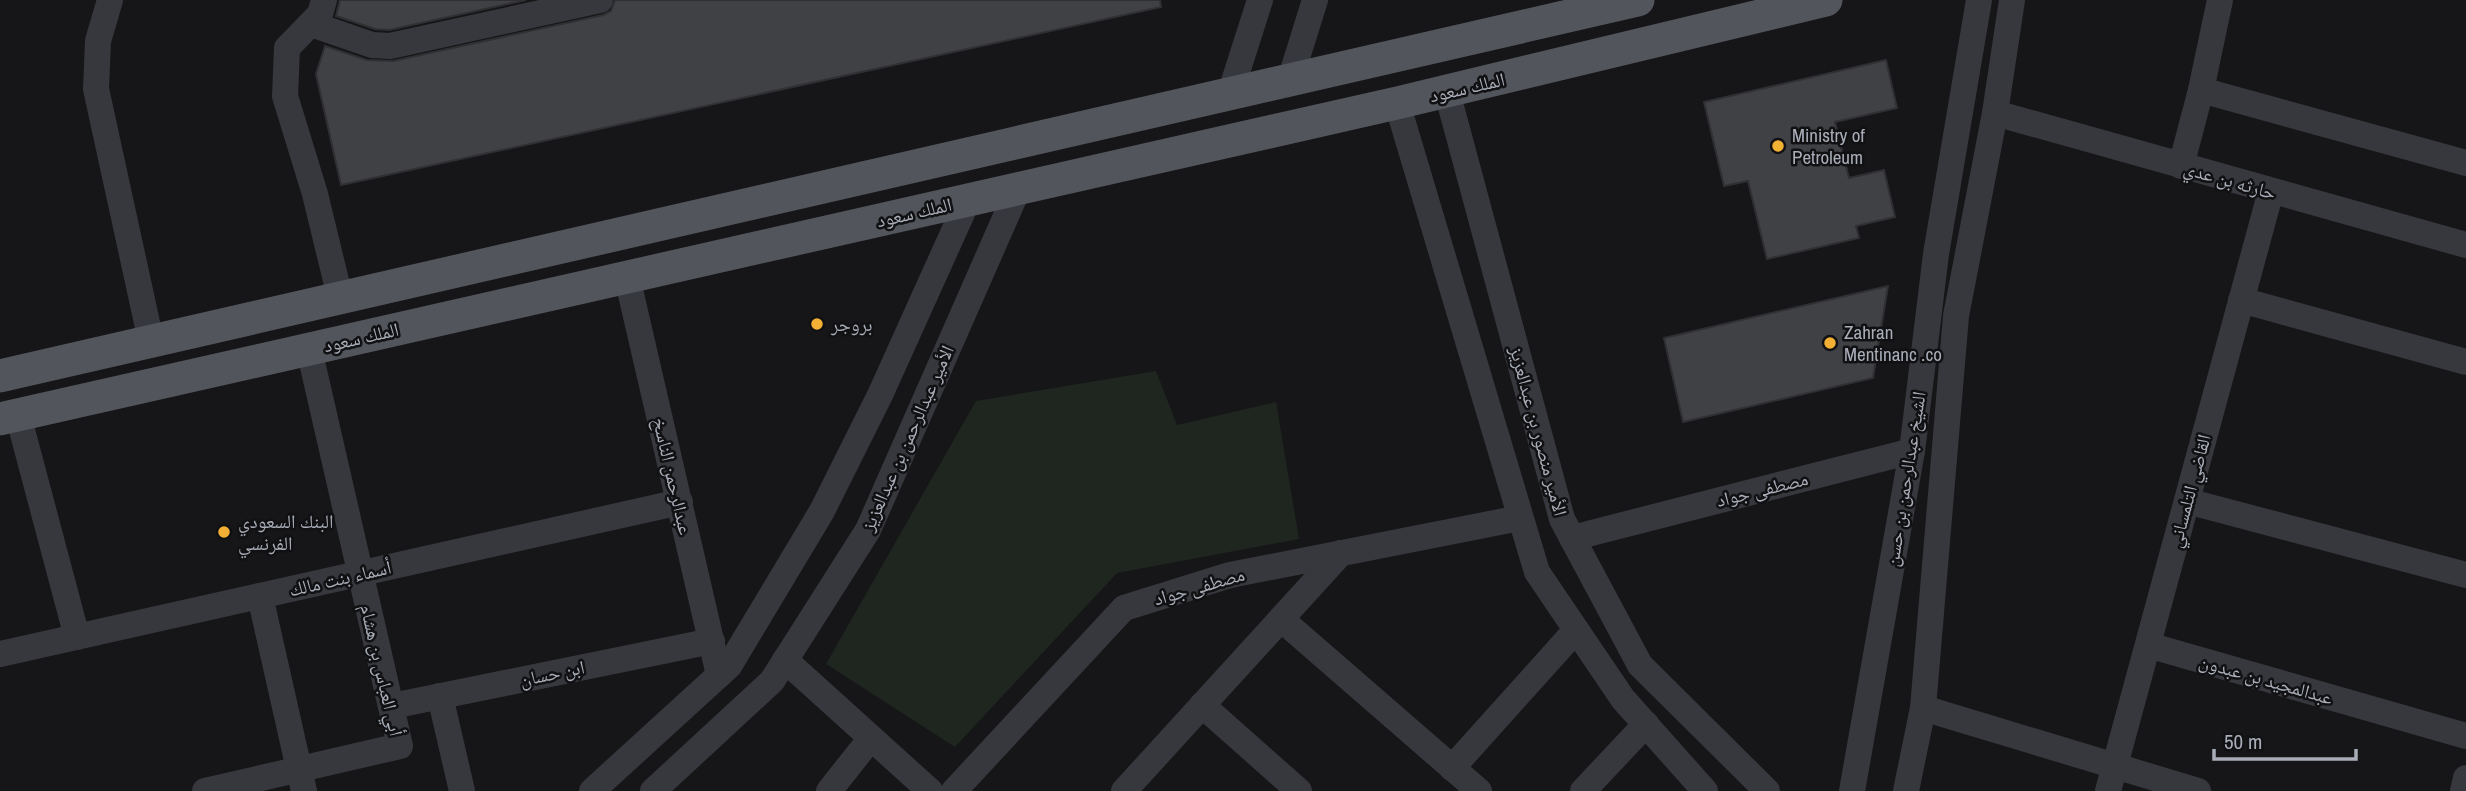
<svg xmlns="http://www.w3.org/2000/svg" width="2466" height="791" font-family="'Archivo Narrow','Noto Naskh Arabic',sans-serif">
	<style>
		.green { fill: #1e261f }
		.building { fill: #404145; stroke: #303034; stroke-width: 2 }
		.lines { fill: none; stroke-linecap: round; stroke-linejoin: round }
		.minor { stroke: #37383d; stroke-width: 26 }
		.major { stroke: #53555c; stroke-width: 33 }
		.poi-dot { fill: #f2b134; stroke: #111113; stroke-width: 2.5 }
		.labels { text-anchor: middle; stroke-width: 5; stroke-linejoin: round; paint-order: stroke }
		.street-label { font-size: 19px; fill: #a8adb8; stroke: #111113 }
		.poi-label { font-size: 19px; fill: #a8adb8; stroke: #111113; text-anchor: start }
	</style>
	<rect width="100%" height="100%" fill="#161618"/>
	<polygon class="green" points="1156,371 1177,425 1276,402 1299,539 1117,573 955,747 826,664 976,401"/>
	<g class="building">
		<polygon points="340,0 526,0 389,30 375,29 336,16"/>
		<polygon points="615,0 1160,0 1161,7 341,185 316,74 325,46 367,60 393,61 603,15 611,11"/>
		<polygon points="1886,60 1897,108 1835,122 1849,178 1884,170 1895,217 1856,226 1859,238 1767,259 1748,181 1724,186 1704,102"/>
		<polygon points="1888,286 1873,378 1683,422 1664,338"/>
	</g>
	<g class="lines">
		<g class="minor">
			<polyline points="110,0 98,41 96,89 151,341"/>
			<polyline points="324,0 320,14 287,48 285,96 315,194 340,297"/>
			<polyline points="311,24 372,45 390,46 600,0"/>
			<polyline points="1291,77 1315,0"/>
			<polyline points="2201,90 2466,163"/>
			<polyline points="1231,91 1260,0"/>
			<polyline points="1447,92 1562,519 1640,665 1767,791"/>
			<polyline points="1397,103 1537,572 1623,699 1705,791"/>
			<polyline points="1995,113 2466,245"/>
			<polyline points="2181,166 2201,90 2220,0"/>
			<polyline points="627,277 719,675"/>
			<polyline points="2241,300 2466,362"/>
			<polyline points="18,415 77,637"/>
			<polyline points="2187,501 2466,575"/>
			<polyline points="1572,538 1912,451"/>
			<polyline points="260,596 304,791"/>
			<polyline points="1281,619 1479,791"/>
			<polyline points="2148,645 2466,736"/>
			<polyline points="0,654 680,502"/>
			<polyline points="785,660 930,791"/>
			<polyline points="440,696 462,791"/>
			<polyline points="1202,705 1299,791"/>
			<polyline points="392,706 712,641"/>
			<polyline points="1923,708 2198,791"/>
			<polyline points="1452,768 1576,630"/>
			<polyline points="205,791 400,746 309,349"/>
			<polyline points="592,791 729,666 822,511 880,395 968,200"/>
			<polyline points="653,791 772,681 868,530 1018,189"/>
			<polyline points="829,791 871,738"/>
			<polyline points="954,791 1124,608 1230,575 1520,518"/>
			<polyline points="1124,791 1341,553"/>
			<polyline points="1583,791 1646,724"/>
			<polyline points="1852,791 1912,451 1936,254 1979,0"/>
			<polyline points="1906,791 1923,708 1956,316 1995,113 2012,0"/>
			<polyline points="2108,791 2271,191"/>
			<polyline points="2463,791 2466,778"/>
		</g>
		<g class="major">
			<polyline points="0,376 1638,0"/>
			<polyline points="0,419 1397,103 1826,0"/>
		</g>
	</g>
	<g class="poi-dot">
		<circle cx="1778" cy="146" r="7"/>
		<circle cx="817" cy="324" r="7"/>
		<circle cx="1830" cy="343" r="7"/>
		<circle cx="224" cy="532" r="7"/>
	</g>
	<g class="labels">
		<g class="street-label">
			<text transform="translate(1467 87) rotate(-13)" y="7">الملك سعود</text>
			<text transform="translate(2230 180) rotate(16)" y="7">حارثه بن عدي</text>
			<text transform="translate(914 212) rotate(-13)" y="7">الملك سعود</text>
			<text transform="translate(361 337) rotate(-13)" y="7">الملك سعود</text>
			<text transform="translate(1539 431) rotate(75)" y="7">الأمير منصور بن عبدالعزيز</text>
			<text transform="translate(907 438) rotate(-66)" y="7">الأمير عبدالرحمن بن عبدالعزيز</text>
			<text transform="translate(673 476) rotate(77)" y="7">عبدالرحمن الناسخ</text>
			<text transform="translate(1905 479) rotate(-81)" y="7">الشيخ عبدالرحمن بن حسن</text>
			<text transform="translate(1762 489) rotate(-14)" y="7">مصطفى جواد</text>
			<text transform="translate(2189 491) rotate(-75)" y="7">القاضي التلمساني</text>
			<text transform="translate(340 578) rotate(-13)" y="7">أسماء بنت مالك</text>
			<text transform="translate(1199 586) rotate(-16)" y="7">مصطفى جواد</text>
			<text transform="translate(382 670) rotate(77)" y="7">أبي العباس بن هشام</text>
			<text transform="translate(552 673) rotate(-12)" y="7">ابن حسان</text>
			<text transform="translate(2266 679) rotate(16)" y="7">عبدالمجيد بن عبدون</text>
		</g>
		<g class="poi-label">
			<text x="1792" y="142">Ministry of<tspan x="1792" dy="22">Petroleum</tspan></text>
			<text x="831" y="331">بروجر</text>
			<text x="1844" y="339">Zahran<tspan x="1844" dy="22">Mentinanc .co</tspan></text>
			<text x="238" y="528">البنك السعودي<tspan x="238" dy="22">الفرنسي</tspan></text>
		</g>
	</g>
	<path d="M2214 749v10h142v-10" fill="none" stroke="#a8adb8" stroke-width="3.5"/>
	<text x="2224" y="749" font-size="21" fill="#a8adb8" stroke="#111113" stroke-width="5" paint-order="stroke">50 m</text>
</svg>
